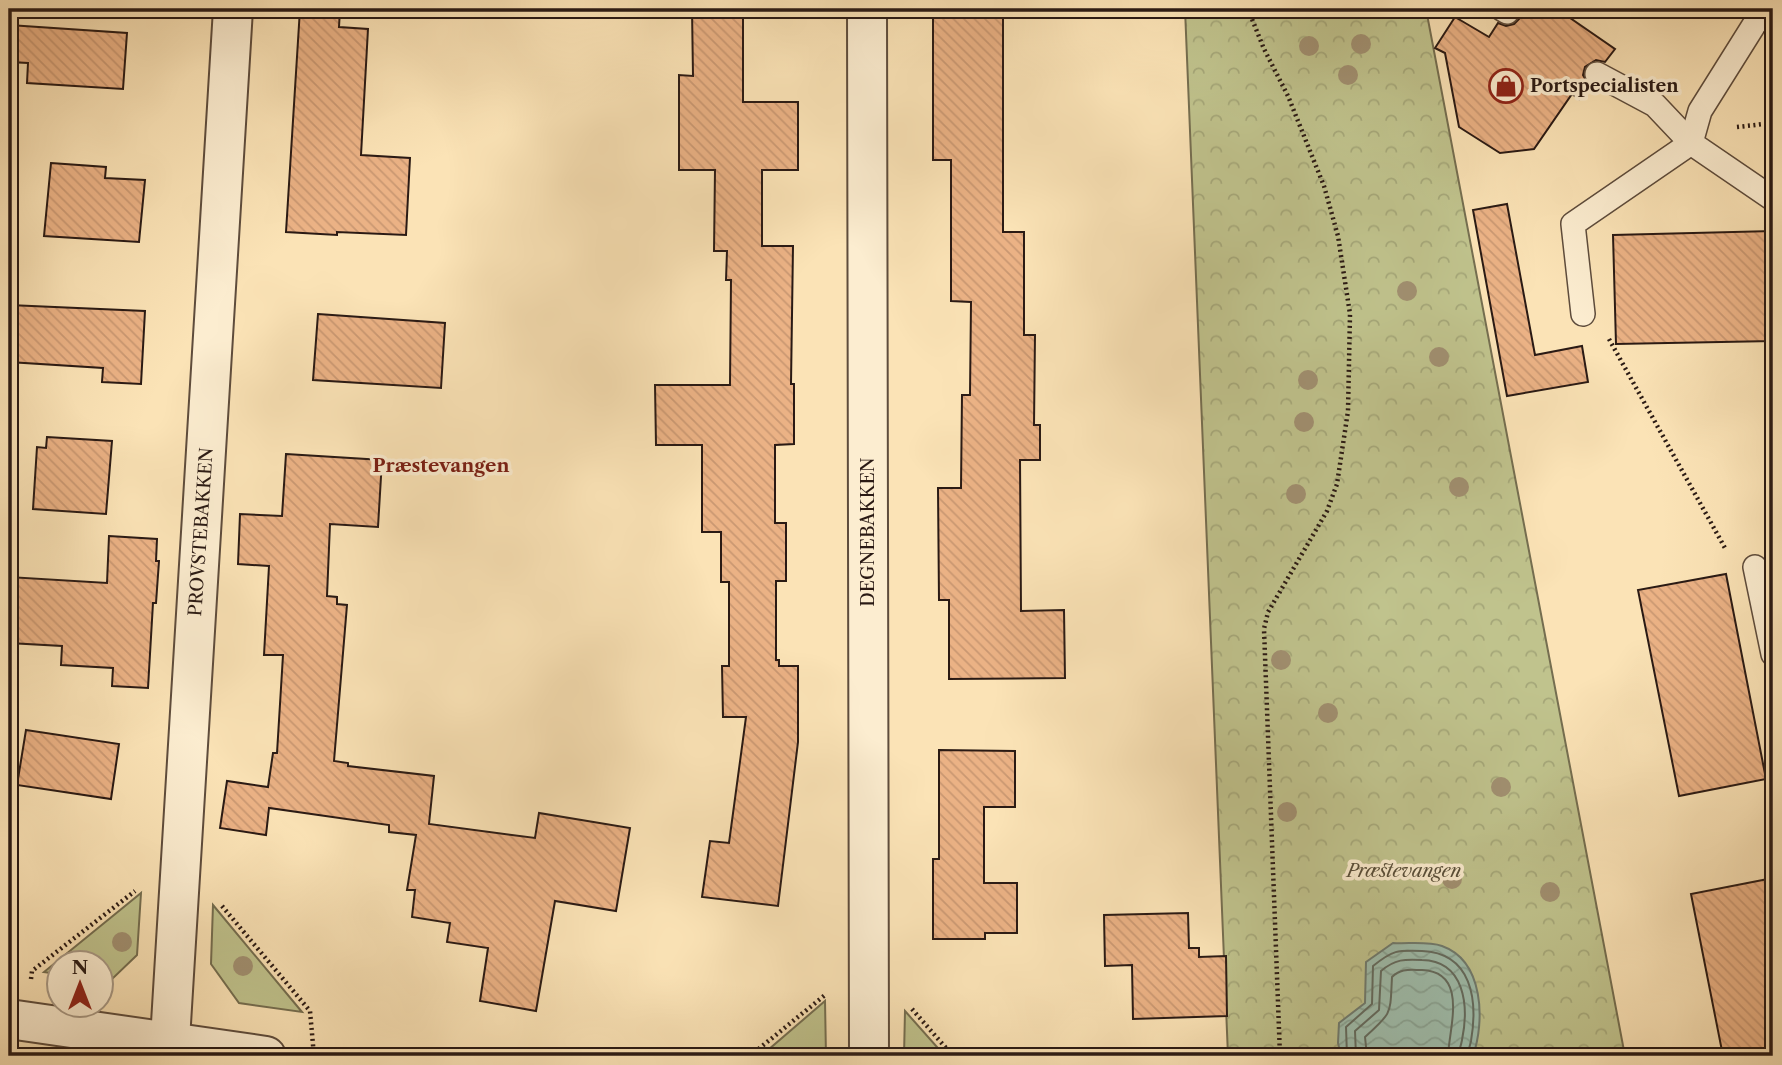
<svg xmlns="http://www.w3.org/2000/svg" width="1782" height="1065" font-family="'Libre Caslon Text',serif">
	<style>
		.grass { fill: #c0c38d; stroke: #756e50; stroke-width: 2 }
		.forest { fill: url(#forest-crowns); stroke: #756e50; stroke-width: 2 }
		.water { fill: url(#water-waves); stroke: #707c70; stroke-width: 2 }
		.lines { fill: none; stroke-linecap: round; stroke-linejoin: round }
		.shore { stroke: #646c60; stroke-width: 2 }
		.building { fill: url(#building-back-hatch); stroke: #2a1a14; stroke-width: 2 }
		.lane-casing { stroke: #5e4c3c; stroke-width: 26 }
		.street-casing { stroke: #5e4c3c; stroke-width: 42 }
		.secondary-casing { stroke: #2a1a14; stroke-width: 42 }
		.path { stroke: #2a1a14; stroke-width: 4.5; stroke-dasharray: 2 3.5; stroke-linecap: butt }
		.lane { stroke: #fcedd0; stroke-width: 23 }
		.street { stroke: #fcedd0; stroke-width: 38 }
		.secondary { stroke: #fcedd0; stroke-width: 38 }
		.tree { fill: #a19071 }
		.labels { text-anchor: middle; stroke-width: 7; stroke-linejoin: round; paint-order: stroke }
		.poi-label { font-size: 18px; font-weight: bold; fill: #2a1a14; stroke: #fcedd0; text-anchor: start }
		.street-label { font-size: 18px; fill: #2a1a14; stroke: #fcedd0 }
		.park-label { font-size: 18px; font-style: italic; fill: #574d38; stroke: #fcedd0 }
		.neighbourhood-label { font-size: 19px; font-weight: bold; fill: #7a1f14; stroke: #fcedd0 }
	</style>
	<defs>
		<pattern id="forest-crowns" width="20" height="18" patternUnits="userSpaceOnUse" patternTransform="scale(1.75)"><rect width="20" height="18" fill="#c0c38d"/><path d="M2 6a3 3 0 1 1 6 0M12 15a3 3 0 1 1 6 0" fill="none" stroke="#a5a779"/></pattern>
		<pattern id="water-waves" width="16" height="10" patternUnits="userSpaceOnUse" patternTransform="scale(1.75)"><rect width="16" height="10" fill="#9fbead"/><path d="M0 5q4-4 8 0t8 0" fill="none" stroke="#89a394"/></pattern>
		<pattern id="building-back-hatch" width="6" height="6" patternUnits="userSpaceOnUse" patternTransform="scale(1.75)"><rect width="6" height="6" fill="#ebb285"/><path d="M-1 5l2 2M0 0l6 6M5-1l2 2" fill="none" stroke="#ca9872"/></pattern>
	</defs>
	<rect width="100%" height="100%" fill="#fbe3b6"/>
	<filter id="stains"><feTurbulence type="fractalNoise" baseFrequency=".00286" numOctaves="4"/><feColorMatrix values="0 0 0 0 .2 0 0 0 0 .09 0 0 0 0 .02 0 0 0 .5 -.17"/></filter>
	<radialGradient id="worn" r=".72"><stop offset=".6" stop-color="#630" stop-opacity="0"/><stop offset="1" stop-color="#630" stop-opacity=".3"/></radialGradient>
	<g class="grass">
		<polygon points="141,893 137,955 109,982 102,980 102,964 60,964 59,974 44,972"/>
		<polygon points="213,905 302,1012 239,1003 211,964"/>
		<polygon points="825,1001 826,1056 761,1056"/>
		<polygon points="905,1011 945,1056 904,1056"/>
	</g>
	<polygon class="forest" points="1185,9 1426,9 1625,1056 1228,1056"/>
	<path class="water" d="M 1393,943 C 1408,944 1428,941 1442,946 C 1484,961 1485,1021 1473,1056 L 1341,1056 L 1338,1043 L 1339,1023 L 1365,1003 L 1366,962 Z"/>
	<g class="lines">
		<g class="shore">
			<path d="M 1347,1056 L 1346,1027 L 1372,1004 L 1373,966 C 1393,950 1397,950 1422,951 C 1472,953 1478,1000 1471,1041 C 1470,1046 1468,1051 1467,1056"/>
			<path d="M 1356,1056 L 1355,1031 L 1379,1010 L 1381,971 C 1395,959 1405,959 1422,960 C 1465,961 1469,1006 1462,1040 C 1461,1046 1459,1050 1458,1056"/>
			<path d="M 1367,1056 L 1365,1037 C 1393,1012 1390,1014 1392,977 C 1401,968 1410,970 1422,970 C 1469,972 1449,1028 1448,1056"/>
		</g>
	</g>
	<g class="building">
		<polygon points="300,9 340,9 339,27 368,29 361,155 410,158 406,235 337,232 337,235 286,232"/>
		<polygon points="692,9 743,9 743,102 798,102 798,170 762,170 762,246 793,246 791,384 794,384 794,444 775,445 775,523 786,523 786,581 776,581 776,660 779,660 779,666 798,666 798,742 778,906 702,897 710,841 729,843 746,717 723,717 722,666 729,666 729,582 721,582 721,532 702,532 702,445 656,445 655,385 730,385 731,280 726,280 727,251 714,251 715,170 679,170 679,75 693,76"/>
		<polygon points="933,9 1003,9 1003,232 1024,232 1024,335 1035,335 1034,425 1040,425 1040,460 1020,460 1021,611 1064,610 1065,678 949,679 949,600 939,600 938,488 961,488 962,395 970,395 971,302 951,301 951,160 933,160"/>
		<polygon points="1520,9 1557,9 1615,49 1605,62 1596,60 1585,67 1583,75 1589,85 1579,99 1572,94 1534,149 1500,153 1459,127 1445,53 1435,48 1455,17 1489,37 1498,23 1506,26 1514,24 1519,19"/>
		<polygon points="9,25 127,33 123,89 27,83 28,63 9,62"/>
		<polygon points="51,163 106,167 105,178 145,180 139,242 44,236"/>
		<polygon points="1507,204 1535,355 1582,346 1588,382 1507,396 1473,210"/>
		<polygon points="1773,231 1773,341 1616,344 1613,235"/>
		<polygon points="9,305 145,311 141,384 102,382 103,368 9,362"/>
		<polygon points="318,314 445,323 441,388 313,380"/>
		<polygon points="47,437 112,441 106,514 33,509 37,447 46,448"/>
		<polygon points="286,454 382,460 378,527 330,524 327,596 337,597 337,604 347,605 334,761 348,763 348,766 434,776 429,824 535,838 539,813 630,828 616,911 555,901 536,1011 480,1001 488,948 447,942 450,923 412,917 415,890 407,890 416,835 389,832 389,825 269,808 266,835 220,828 227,781 268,787 273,753 277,753 283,655 264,655 269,566 238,564 240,514 282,516"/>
		<polygon points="109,536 157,539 156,561 159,561 156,603 153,603 148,688 112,686 113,668 61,665 62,646 9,643 9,577 107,583"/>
		<polygon points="1726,574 1766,779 1679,796 1638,590"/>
		<polygon points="26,730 119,744 111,799 17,785"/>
		<polygon points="939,750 1015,751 1015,807 984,807 984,883 1017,883 1017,933 985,933 985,939 933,939 933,859 939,859"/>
		<polygon points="1773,878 1773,1056 1723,1056 1691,894"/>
		<polygon points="1188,913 1189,948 1199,948 1199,957 1226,956 1227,1016 1133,1019 1132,965 1105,966 1104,915"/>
	</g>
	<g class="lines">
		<g class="lane-casing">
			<g id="lane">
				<polyline points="1502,9 1507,12"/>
				<polyline points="1764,9 1700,111 1691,143 1773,199"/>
				<polyline points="1583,314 1573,224 1691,143 1655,105 1597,74"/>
				<polyline points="1755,567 1773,654"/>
			</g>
		</g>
		<g class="street-casing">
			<g id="street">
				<polyline points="867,9 869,1056"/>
				<polyline points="9,1019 266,1056"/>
				<polyline points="169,1056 233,9"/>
			</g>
		</g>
		<g class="secondary-casing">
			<polyline id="secondary" points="1765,9 1773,14"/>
		</g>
		<g class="path">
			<polyline points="1248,9 1264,49 1288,96 1324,186 1338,236 1350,314 1348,411 1337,484 1327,511 1268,612 1264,629 1280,1056"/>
			<polyline points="1737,127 1773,123"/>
			<polyline points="1609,339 1725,548"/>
			<polyline points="222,906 310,1011 314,1056"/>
			<polyline points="31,979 32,971 135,891"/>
			<polyline points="912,1009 953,1056"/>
			<polyline points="750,1056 825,995"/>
		</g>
		<use href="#lane" class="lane"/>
		<use href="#street" class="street"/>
		<use href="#secondary" class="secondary"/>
	</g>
	<g class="tree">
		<circle cx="1361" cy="44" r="10"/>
		<circle cx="1309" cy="46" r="10"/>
		<circle cx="1348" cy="75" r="10"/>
		<circle cx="1407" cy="291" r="10"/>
		<circle cx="1439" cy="357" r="10"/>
		<circle cx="1308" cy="380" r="10"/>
		<circle cx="1304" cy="422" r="10"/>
		<circle cx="1459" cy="487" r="10"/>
		<circle cx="1296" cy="494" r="10"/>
		<circle cx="1281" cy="660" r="10"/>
		<circle cx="1328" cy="713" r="10"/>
		<circle cx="1501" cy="787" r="10"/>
		<circle cx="1287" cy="812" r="10"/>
		<circle cx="1452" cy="879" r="10"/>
		<circle cx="1550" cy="892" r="10"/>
		<circle cx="122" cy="942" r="10"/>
		<circle cx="243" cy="966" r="10"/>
	</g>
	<defs>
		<g id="shop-ring" transform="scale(1.75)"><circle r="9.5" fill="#fcedd0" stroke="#8f2418" stroke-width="1.5"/><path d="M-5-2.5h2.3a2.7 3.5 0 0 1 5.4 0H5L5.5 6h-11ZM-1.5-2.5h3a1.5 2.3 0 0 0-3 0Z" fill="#8f2418"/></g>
	</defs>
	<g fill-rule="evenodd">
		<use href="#shop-ring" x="1506" y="86"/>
	</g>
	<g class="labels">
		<g class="poi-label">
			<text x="1530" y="92">Portspecialisten</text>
		</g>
		<g class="street-label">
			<text transform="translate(201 532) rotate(-86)" y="6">PROVSTEBAKKEN</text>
			<text transform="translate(868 532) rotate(-90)" y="6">DEGNEBAKKEN</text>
		</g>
		<g class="park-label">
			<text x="1404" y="877">Præstevangen</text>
		</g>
		<g class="neighbourhood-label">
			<text x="441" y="472">Præstevangen</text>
		</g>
	</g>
	<rect width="1782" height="1065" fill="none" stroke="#fbe3b6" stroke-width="35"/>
	<rect x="10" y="10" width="1761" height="1044" fill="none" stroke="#2a1a14" stroke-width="3.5"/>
	<rect x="18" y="18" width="1747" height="1030" fill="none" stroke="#2a1a14" stroke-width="2"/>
	<g transform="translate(80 984)"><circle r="33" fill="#fcedd0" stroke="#a89985" stroke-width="2"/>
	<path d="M0-5L12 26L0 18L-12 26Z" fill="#8f2418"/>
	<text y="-10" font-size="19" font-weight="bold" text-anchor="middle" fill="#2a1a14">N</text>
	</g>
	<rect width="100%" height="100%" filter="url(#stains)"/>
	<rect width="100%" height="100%" fill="url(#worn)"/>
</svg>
